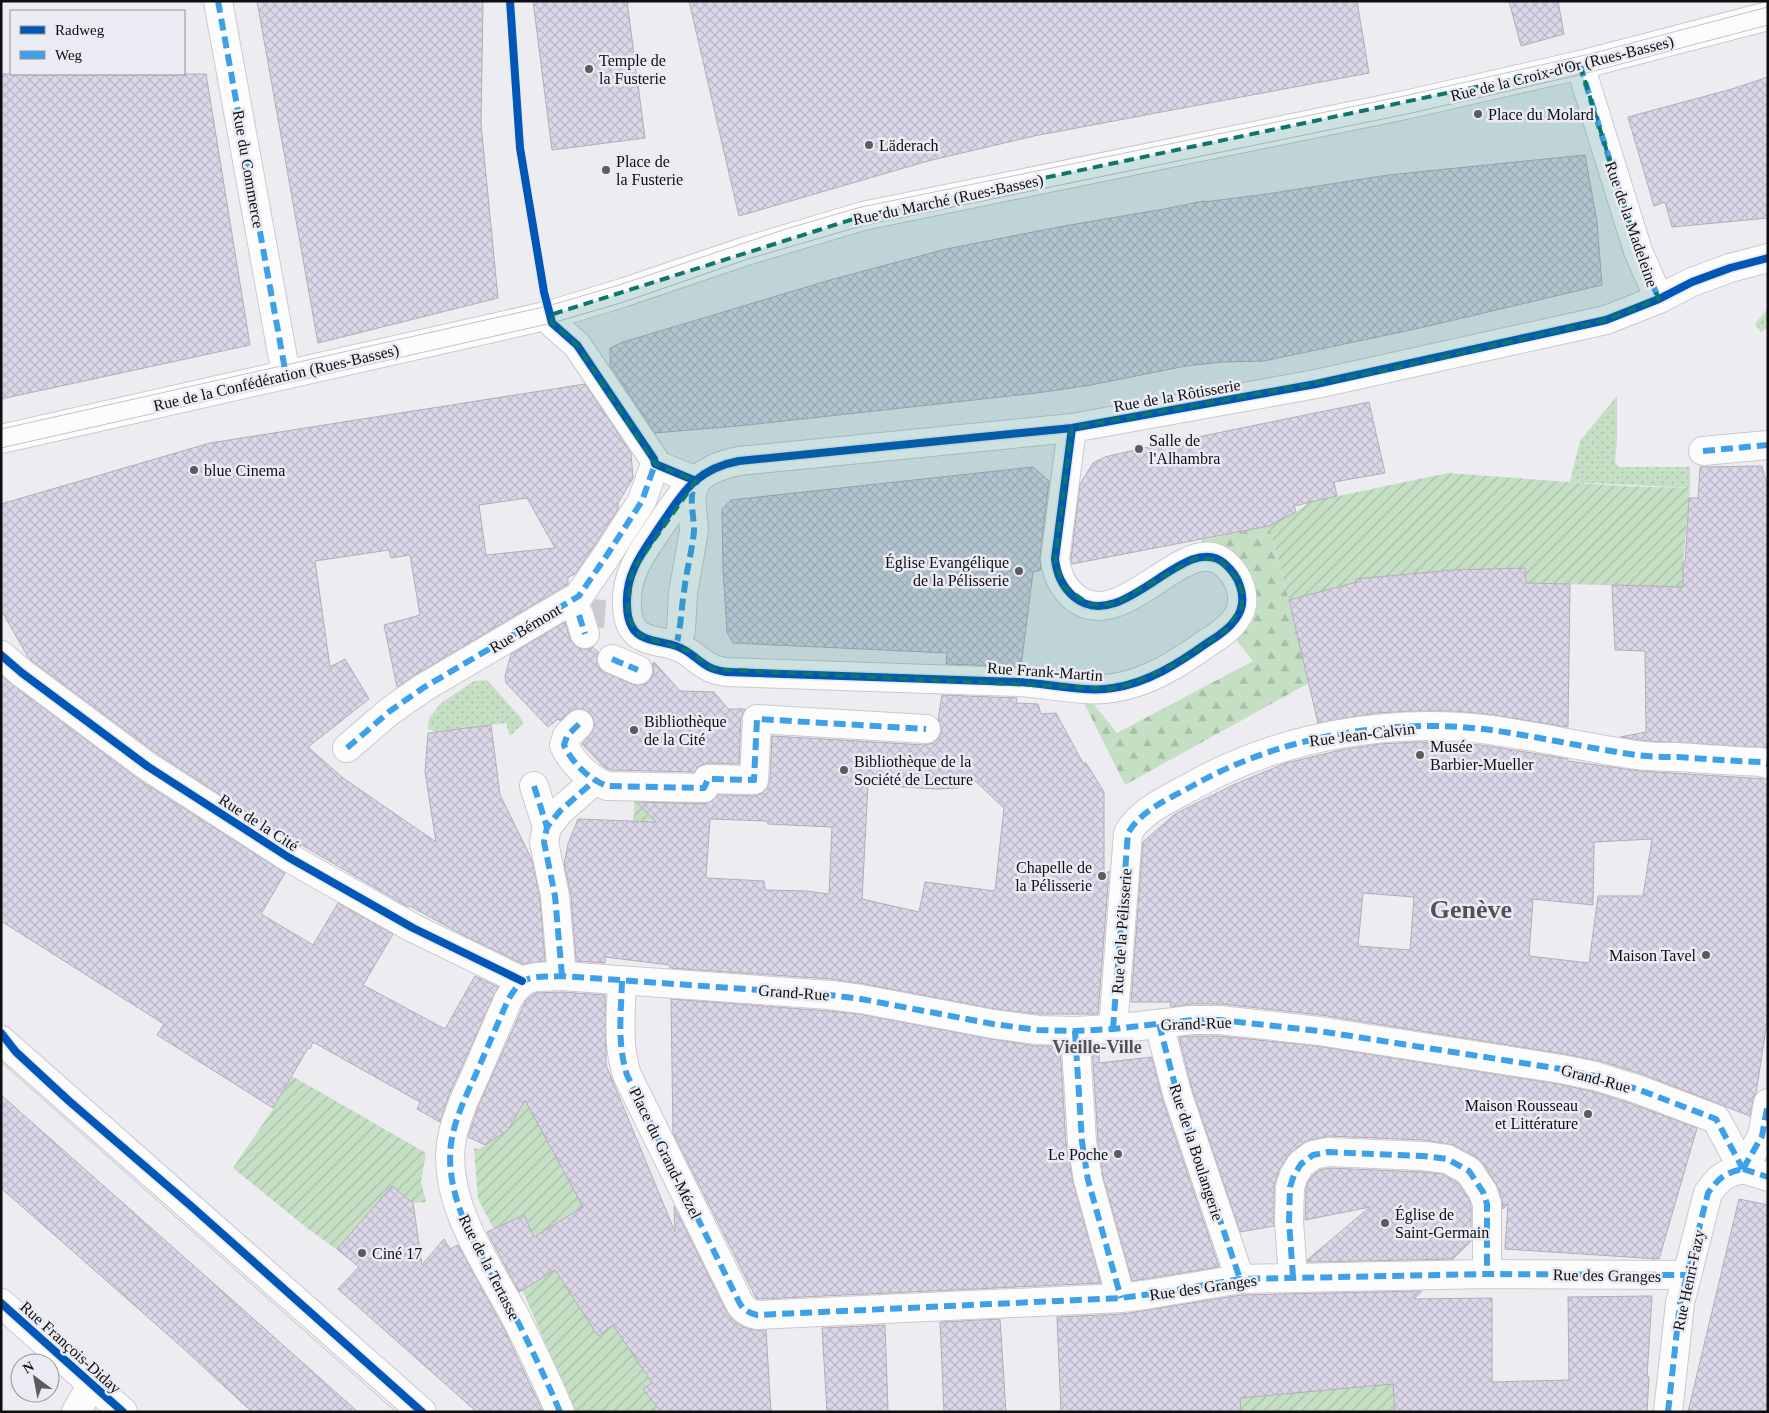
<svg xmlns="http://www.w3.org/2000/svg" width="1769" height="1413" font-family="'Times New Roman',serif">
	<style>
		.grass { fill: url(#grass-dots) }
		.forest { fill: url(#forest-firs) }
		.garden { fill: url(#garden-furrows) }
		.building { fill: url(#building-cross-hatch); stroke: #b0afb3; fill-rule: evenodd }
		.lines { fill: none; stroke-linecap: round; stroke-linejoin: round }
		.minor-tunnel { stroke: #cbcbcf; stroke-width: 28; stroke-dasharray: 28 14; stroke-linecap: butt }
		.minor-casing { stroke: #cacace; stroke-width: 30 }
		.minor { stroke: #fcfcfd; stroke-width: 28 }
		.tram { stroke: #c4c4c5; stroke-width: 1 }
		.quiet { stroke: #3da1ea; stroke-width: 6; stroke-dasharray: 12 6; stroke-linecap: butt }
		.cycleway-casing { stroke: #eaebf3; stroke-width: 11 }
		.cycleway { stroke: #0057b8; stroke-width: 8 }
		.marked { fill: #0f766e; fill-opacity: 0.2; stroke: #0f766e; stroke-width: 4; stroke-dasharray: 10 6; stroke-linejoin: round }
		.poi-dot { fill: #5c5c5f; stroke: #eaebf3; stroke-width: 2 }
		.labels { text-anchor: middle; stroke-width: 5; stroke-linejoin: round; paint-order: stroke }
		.poi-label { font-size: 16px; fill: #0e0f11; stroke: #eaebf3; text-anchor: start }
		.street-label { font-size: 16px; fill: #0e0f11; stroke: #eaebf3 }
		.neighbourhood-label { font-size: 18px; font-weight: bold; fill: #515258; stroke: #eaebf3 }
		.town-label { font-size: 26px; font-weight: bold; fill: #515258; stroke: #eaebf3 }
	</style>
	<defs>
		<pattern id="grass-dots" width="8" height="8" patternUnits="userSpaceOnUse" patternTransform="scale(1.25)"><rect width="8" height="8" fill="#c5dfc4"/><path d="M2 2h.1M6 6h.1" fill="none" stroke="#a8bea7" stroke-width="1.8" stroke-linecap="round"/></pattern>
		<pattern id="forest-firs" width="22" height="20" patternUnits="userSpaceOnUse" patternTransform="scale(1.25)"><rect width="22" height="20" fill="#c5dfc4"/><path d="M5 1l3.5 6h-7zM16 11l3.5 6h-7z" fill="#a8bea7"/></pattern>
		<pattern id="garden-furrows" width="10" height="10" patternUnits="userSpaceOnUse" patternTransform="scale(1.25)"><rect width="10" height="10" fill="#c5dfc4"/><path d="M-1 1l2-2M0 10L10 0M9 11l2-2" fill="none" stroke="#a8bea7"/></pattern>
		<pattern id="building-cross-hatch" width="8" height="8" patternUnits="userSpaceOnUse" patternTransform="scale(1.25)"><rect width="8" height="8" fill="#dcd7e8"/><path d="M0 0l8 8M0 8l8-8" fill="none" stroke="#bcb7c6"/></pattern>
	</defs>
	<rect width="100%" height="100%" fill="#ececf1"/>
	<g class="grass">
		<polygon points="1768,308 1768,327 1761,332 1755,324"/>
		<polygon points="1617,396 1617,442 1615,462 1618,467 1690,467 1690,488 1570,482 1580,441"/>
		<polygon points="487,680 521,718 523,724 510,736 506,723 436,732 428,729 429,719 440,704 474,681"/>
	</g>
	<polygon class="forest" points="1269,526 1289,600 1309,683 1125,785 1084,703 1093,703 1117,733 1253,661 1234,637 1253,621 1254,593 1204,546 1202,540"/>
	<g class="garden">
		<polygon points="1448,473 1622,486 1690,488 1683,562 1683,587 1526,583 1525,568 1452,570 1356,579 1358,587 1289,600 1269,526 1296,512 1310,502"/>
		<polygon points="707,797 707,819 633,821 635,798"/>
		<polygon points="292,1076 426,1153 421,1182 426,1202 413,1203 340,1252 307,1228 233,1168 273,1109"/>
		<polygon points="525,1099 584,1206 535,1239 524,1216 494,1229 478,1199 474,1148 479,1149 508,1130"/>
		<polygon points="552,1266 598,1335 613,1325 629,1349 660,1376 643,1389 658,1408 655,1412 575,1412 521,1287"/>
		<polygon points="1393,1383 1395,1412 1241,1412 1240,1398"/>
	</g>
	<g class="building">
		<polygon points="257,1 483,1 481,124 498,298 318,343"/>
		<polygon points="533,1 627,1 645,138 552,150"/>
		<polygon points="689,1 1357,1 1369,73 1034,136 928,161 739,216"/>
		<polygon points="1509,1 1558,1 1564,34 1521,46"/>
		<polygon points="1,74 206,74 250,345 1,399"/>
		<polygon points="1768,77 1768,218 1672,227 1665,202 1654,206 1628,117 1732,89"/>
		<polygon points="1585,155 1597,222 1602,285 1420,328 1264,361 1223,362 1186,366 1091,385 1037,393 748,425 655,433 610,365 610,348 623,342 830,280 946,249 1064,226 1164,209 1204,201 1204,202 1267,194 1388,175"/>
		<path d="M 585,384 L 631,453 L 633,478 L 618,503 L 618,509 L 594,546 L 575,574 L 568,577 L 568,584 L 415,675 L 397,687 L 384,625 L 420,615 L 410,555 L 391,558 L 389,550 L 315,561 L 330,667 L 345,659 L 369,699 L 308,747 L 343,778 L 436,842 L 425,772 L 428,733 L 491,725 L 500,795 L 532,860 L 540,898 L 545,961 L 523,964 L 463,935 L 410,906 L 408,907 L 302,845 L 301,846 L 296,844 L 156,753 L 32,661 L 28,657 L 1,610 L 1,504 L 210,443 ZM 527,498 L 555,548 L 486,555 L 479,505 Z"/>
		<polygon points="1369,402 1385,473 1334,482 1337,496 1294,506 1296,512 1269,526 1072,564 1071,559 1080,484 1093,463 1105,457 1139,449"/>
		<polygon points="1762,466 1768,488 1768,748 1648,741 1620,737 1646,732 1645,651 1615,650 1612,585 1683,587 1683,562 1685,562 1689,498 1698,498 1700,467"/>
		<polygon points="1033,467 1049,481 1040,557 1041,570 1033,572 1021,667 946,664 947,653 733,643 727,632 723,569 722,509 731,500"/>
		<polygon points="1525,568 1526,583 1570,584 1568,727 1493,715 1454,711 1414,711 1376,713 1318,723 1289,600 1357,582 1356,579 1453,570"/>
		<polygon points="565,622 570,639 575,646 582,649 589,649 593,647 598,652 597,661 600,669 606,673 632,684 640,685 647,683 652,677 654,669 652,664 654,662 680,691 714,692 728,709 745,709 741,718 739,764 708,763 699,766 694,772 611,770 604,767 582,744 590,735 594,728 594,720 590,713 583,709 574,709 560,721 558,719 548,727 506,683 505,676 511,654"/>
		<polygon points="1,676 138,779 285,873 261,914 313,945 338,903 393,934 363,985 445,1029 475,976 498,987 449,1095 440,1122 417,1109 420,1102 313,1042 310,1049 308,1048 273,1108 157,1035 164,1024 1,921"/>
		<path d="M 942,695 L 1017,698 L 1016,703 L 1038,704 L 1041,714 L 1056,713 L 1083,763 L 1086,763 L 1104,792 L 1104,875 L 1109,871 L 1098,1014 L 1039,1014 L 995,1009 L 864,984 L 831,979 L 670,968 L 670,965 L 605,957 L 605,963 L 576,961 L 571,895 L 564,864 L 568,844 L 578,819 L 656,822 L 637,802 L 704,804 L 712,801 L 718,795 L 754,796 L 761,794 L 767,789 L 770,781 L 772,736 L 925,745 L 933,743 L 939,738 L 942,730 L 938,720 ZM 971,777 L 1004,808 L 995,891 L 925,882 L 919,912 L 862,899 L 868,785 L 936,789 L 958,788 ZM 710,819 L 767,821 L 768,824 L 832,827 L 829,894 L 806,891 L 765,890 L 764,881 L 706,878 Z"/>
		<path d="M 1416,742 L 1453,742 L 1489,746 L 1568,759 L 1568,761 L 1640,771 L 1768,779 L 1768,1016 L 1756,1093 L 1753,1100 L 1750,1116 L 1642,1074 L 1600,1061 L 1564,1054 L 1321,1015 L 1222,1004 L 1192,1004 L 1171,1007 L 1170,1002 L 1131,1002 L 1143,842 L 1175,814 L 1233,785 L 1286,763 L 1341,750 L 1379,744 ZM 1652,839 L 1643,896 L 1598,896 L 1589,963 L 1529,956 L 1533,899 L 1593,905 L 1594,842 ZM 1363,893 L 1414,897 L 1410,950 L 1358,946 Z"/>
		<polygon points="562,992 605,995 606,1065 675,1232 674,1206 727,1313 735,1322 743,1327 753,1330 766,1330 771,1412 661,1412 643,1389 652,1383 613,1325 598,1336 555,1270 519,1292 487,1232 524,1215 534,1237 583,1207 525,1100 508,1130 485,1145 468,1137 478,1107 526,1000 535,993"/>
		<polygon points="671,999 828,1011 859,1014 991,1039 1036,1046 1060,1046 1066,1143 1073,1182 1101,1283 759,1299 756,1298 673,1133"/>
		<polygon points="1193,1036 1219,1036 1317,1046 1558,1084 1591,1091 1632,1104 1697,1128 1659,1259 1505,1249 1508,1204 1503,1209 1502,1199 1498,1187 1482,1162 1476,1157 1454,1145 1424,1140 1328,1136 1304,1142 1288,1155 1279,1170 1274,1186 1274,1226 1240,1232 1192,1089 1179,1037"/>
		<polygon points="1100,1045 1099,1063 1152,1057 1162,1098 1219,1267 1132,1281 1103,1177 1098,1140 1092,1046"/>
		<polygon points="1,1095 229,1297 358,1412 252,1412 183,1348 1,1188"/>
		<polygon points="1329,1168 1422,1172 1442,1174 1458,1183 1469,1199 1471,1207 1471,1241 1453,1259 1308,1262 1307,1260 1370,1207 1305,1220 1306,1190 1308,1182 1313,1175 1320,1170"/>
		<polygon points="392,1186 413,1203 422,1265 444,1239 450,1249 458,1245 504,1329 543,1412 477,1412 338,1289 359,1267 337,1249"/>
		<polygon points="1739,1199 1768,1205 1768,1412 1688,1412"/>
		<polygon points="1422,1291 1414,1299 1492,1298 1492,1382 1569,1380 1568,1297 1652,1296 1647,1377 1649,1377 1647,1412 1395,1412 1393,1384 1240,1398 1241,1412 1061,1412 1057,1317 1123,1314 1241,1295"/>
		<polygon points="1000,1319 1006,1412 944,1412 940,1322"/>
		<polygon points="885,1325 888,1412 827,1412 822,1328"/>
	</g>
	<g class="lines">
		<polyline class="minor-tunnel" points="591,613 605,614"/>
		<g class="minor-casing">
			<g id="minor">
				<polyline points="218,1 286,375"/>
				<polyline points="1580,65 1638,251 1659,299"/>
				<polyline points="550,315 552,323 577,345 654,459 655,464 696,481"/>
				<path d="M 1072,428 L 1055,559 C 1057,575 1062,586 1074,597 C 1122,637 1185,530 1224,563 C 1232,570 1237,576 1240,586 C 1244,598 1243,610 1235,620 C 1228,630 1217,637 1207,643 C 1179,663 1148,683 1113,688 C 1086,693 1046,683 1017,682 C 920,678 823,675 726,672 C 721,671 715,670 711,668 C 698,662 691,651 676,646 C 662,641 640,642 632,627 C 628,620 627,613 627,605 C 625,572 645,549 662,523 C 672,509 681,493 695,481 C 708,470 722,464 739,461 L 1072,428 L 1316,384 L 1606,320 L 1659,299 L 1692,282 L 1730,268 L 1768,258"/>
				<polyline points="1,439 550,315 622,293 746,251 863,216 1405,105 1580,65 1768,16"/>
				<polyline points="1703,451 1768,445"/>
				<polyline points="579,615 585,634"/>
				<polyline points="676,646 681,630 683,593 692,542 694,530 691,496 696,481"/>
				<polyline points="1,655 22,673 147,766 288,857 413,928 522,981"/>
				<polyline points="612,659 638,670"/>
				<path d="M 579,724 L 567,736 L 564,745 C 572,763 589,779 607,786 L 704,788 L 708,779 L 754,780 L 757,719 L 926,729"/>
				<polyline points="347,748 390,711 423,688 579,596 607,555 642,501 655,464"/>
				<polyline points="534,786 547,827"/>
				<polyline points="562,976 555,896 544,842 547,827 560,811 594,781"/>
				<path d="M 622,981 C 621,1013 617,1044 627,1075 L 740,1304 C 745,1311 749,1313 757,1315 L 1121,1298 L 1151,1294 L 1240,1279 L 1487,1274 L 1686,1275"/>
				<polyline points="1159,1024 1177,1093 1240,1279"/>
				<path d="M 1113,1029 L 1128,833 C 1142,809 1171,798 1194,785 C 1281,736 1393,717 1491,730 C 1540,737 1588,748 1636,755 C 1650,757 1664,757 1678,757 C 1706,759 1733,761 1761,762 L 1768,764"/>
				<polyline points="1075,1031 1082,1142 1088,1180 1121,1298"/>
				<polyline points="1,1040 422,1412"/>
				<polyline points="1743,1169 1762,1136 1768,1103"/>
				<polyline points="1743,1169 1768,1177"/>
				<polyline points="1293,1277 1289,1221 1290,1187 1294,1175 1301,1164 1313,1155 1328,1152 1423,1156 1447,1159 1469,1171 1483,1192 1487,1204 1487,1274"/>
				<polyline points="1,1303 123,1412"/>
				<polyline points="76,1412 92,1384"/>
				<path d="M 560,1412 C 547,1381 533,1352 518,1322 C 491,1269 443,1207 451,1144 C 454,1121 465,1098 475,1076 C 486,1051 497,1025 508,1000 C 524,972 533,978 562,976 L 830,995 L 861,999 L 993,1024 L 1038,1030 L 1075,1031 L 1113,1029 L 1192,1020 L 1220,1020 L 1319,1031 L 1561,1069 L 1595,1076 L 1637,1089 L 1716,1119 L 1743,1169"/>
				<path d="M 1668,1412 L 1680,1303 L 1708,1193 C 1719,1178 1724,1173 1743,1169"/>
			</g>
		</g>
		<use href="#minor" class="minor"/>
		<g class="tram">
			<polyline points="1,429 548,306 619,285 789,228 861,207 1404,96 1594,53 1768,7"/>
			<polyline points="1,448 552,323 624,302 748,259 865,225 1407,114 1583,74 1768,25"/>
			<polyline points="1,1039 16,1052"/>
			<polyline points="1,1062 396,1412"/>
		</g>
		<g class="quiet">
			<polyline points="218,1 286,375"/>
			<polyline points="1580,65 1638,251 1659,299"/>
			<polyline points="1703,451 1768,445"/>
			<polyline points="579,615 585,634"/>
			<path d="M 676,646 C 681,628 681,610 684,592 C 686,572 692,552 694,531 C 694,515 689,501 694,485"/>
			<polyline points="612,659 638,670"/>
			<path d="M 579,724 L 567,736 L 564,745 C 572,763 589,779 607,786 L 704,788 L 708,779 L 754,780 L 757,719 L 926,729"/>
			<polyline points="347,748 390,711 423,688 579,596 607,555 642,501 655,464"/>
			<polyline points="534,786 547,827"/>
			<polyline points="562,976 555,896 544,842 547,827 560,811 594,781"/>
			<path d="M 622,981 C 621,1013 617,1044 627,1075 L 740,1304 C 745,1311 749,1313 757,1315 L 1121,1298 L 1151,1294 L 1240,1279 L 1487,1274 L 1686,1275"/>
			<polyline points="1159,1024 1177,1093 1240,1279"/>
			<path d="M 1113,1029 L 1128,833 C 1142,809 1171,798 1194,785 C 1281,736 1393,717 1491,730 C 1540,737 1588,748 1636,755 C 1650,757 1664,757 1678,757 C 1706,759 1733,761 1761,762 L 1768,764"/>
			<polyline points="1075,1031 1082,1142 1088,1180 1121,1298"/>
			<polyline points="1743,1169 1762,1136 1768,1103"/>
			<polyline points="1743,1169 1768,1177"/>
			<polyline points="1293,1277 1289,1221 1290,1187 1294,1175 1301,1164 1313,1155 1328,1152 1423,1156 1447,1159 1469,1171 1483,1192 1487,1204 1487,1274"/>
			<path d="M 560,1412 C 547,1381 533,1352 518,1322 C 491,1269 443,1207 451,1144 C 454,1121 465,1098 475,1076 C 486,1051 497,1025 508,1000 C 524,972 533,978 562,976 L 830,995 L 861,999 L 993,1024 L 1038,1030 L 1075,1031 L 1113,1029 L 1192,1020 L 1220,1020 L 1319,1031 L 1561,1069 L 1595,1076 L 1637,1089 L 1716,1119 L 1743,1169"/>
			<path d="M 1668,1412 L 1680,1303 L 1708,1193 C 1719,1178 1724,1173 1743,1169"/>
		</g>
		<g class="cycleway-casing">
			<g id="cycleway">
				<polyline points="510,1 520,148 544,292 552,323 577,345 654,459 655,464 696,481"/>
				<path d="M 1072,428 L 1055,559 C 1057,575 1062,586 1074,597 C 1122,637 1185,530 1224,563 C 1232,570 1237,576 1240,586 C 1244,598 1243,610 1235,620 C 1228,630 1217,637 1207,643 C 1179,663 1148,683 1113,688 C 1086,693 1046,683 1017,682 C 920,678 823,675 726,672 C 721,671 715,670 711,668 C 698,662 691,651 676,646 C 662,641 640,642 632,627 C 628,620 627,613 627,605 C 625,572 645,549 662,523 C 672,509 681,493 695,481 C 708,470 722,464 739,461 L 1072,428 L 1316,384 L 1606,320 L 1659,299 L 1692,282 L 1730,268 L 1768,258"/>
				<polyline points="1,655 22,673 147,766 288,857 413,928 522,981"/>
				<polyline points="1,1033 16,1052 69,1101 191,1206 422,1412"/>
				<polyline points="1,1303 123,1412"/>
			</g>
		</g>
		<use href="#cycleway" class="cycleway"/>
	</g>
	<path class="marked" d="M 1580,65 L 1638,251 L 1659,299 L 1606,320 L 1382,371 L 1072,428 L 1055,559 L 1063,586 L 1089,604 L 1114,604 L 1196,558 L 1220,560 L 1238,579 L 1242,592 L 1242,607 L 1225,631 L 1178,663 L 1132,684 L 1111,689 L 712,669 L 691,652 L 639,635 L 627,615 L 632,571 L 696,481 L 655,464 L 577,345 L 552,323 L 550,315 L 863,216 Z"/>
	<g class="poi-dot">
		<circle cx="589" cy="69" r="5"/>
		<circle cx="1478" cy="114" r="5"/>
		<circle cx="869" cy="145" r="5"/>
		<circle cx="606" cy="170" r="5"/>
		<circle cx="1139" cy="449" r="5"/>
		<circle cx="194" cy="470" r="5"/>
		<circle cx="1019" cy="571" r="5"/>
		<circle cx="634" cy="730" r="5"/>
		<circle cx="1420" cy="755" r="5"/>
		<circle cx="844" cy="770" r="5"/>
		<circle cx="1102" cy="876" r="5"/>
		<circle cx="1706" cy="955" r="5"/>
		<circle cx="1588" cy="1114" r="5"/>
		<circle cx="1118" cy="1154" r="5"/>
		<circle cx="1385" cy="1223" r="5"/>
		<circle cx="362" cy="1253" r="5"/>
	</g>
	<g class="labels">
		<g class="poi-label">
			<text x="599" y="66">Temple de<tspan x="599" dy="18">la Fusterie</tspan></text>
			<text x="1488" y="120">Place du Molard</text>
			<text x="879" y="151">Läderach</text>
			<text x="616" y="167">Place de<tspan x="616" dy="18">la Fusterie</tspan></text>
			<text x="1149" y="446">Salle de<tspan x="1149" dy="18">l'Alhambra</tspan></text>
			<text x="204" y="476">blue Cinema</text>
			<text x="1009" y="568" text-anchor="end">Église Evangélique<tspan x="1009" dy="18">de la Pélisserie</tspan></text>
			<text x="644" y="727">Bibliothèque<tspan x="644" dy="18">de la Cité</tspan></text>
			<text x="1430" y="752">Musée<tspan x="1430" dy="18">Barbier-Mueller</tspan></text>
			<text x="854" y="767">Bibliothèque de la<tspan x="854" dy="18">Société de Lecture</tspan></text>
			<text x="1092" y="873" text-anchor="end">Chapelle de<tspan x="1092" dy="18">la Pélisserie</tspan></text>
			<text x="1696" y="961" text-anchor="end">Maison Tavel</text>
			<text x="1578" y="1111" text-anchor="end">Maison Rousseau<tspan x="1578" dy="18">et Littérature</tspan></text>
			<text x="1108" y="1160" text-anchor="end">Le Poche</text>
			<text x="1395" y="1220">Église de<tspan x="1395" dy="18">Saint-Germain</tspan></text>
			<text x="372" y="1259">Ciné 17</text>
		</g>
		<g class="street-label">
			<text transform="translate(1562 68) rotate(-14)" y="6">Rue de la Croix-d'Or (Rues-Basses)</text>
			<text transform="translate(249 169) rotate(80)" y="6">Rue du Commerce</text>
			<text transform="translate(948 199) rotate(-12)" y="6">Rue du Marché (Rues-Basses)</text>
			<text transform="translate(1632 224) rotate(71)" y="6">Rue de la Madeleine</text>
			<text transform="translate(276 377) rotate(-13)" y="6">Rue de la Confédération (Rues-Basses)</text>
			<text transform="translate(1177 395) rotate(-10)" y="6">Rue de la Rôtisserie</text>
			<text transform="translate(525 628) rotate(-31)" y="6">Rue Bémont</text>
			<text transform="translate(1045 671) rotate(4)" y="6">Rue Frank-Martin</text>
			<text transform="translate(1362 734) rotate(-7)" y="6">Rue Jean-Calvin</text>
			<text transform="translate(259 822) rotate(33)" y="6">Rue de la Cité</text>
			<text transform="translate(1121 931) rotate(-86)" y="6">Rue de la Pélisserie</text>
			<text transform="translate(794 992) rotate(4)" y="6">Grand-Rue</text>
			<text transform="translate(1196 1023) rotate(-2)" y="6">Grand-Rue</text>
			<text transform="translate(1596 1078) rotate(15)" y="6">Grand-Rue</text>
			<text transform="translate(1197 1152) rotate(72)" y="6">Rue de la Boulangerie</text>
			<text transform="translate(666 1153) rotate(64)" y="6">Place du Grand-Mézel</text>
			<text transform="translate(490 1267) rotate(63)" y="6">Rue de la Tertasse</text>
			<text transform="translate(1607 1275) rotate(1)" y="6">Rue des Granges</text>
			<text transform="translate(1688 1280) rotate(-78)" y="6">Rue Henri-Fazy</text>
			<text transform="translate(1203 1287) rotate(-8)" y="6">Rue des Granges</text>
			<text transform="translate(71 1347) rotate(42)" y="6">Rue François-Diday</text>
		</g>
		<g class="neighbourhood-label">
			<text x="1097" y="1053">Vieille-Ville</text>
		</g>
		<g class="town-label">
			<text x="1471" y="918">Genève</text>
		</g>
	</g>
	<rect width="1769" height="1413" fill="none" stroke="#0e0f11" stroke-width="5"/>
	<rect x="10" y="10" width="175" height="65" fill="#eaebf3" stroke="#929399"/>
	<rect x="20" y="26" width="25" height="8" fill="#0057b8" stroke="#929399"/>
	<text x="55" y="35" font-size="15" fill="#0e0f11">Radweg</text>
	<rect x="20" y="51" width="25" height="8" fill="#3da1ea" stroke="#929399"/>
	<text x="55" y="60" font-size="15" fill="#0e0f11">Weg</text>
	<g transform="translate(35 1378) rotate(328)"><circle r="24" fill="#eaebf3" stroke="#929399"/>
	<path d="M0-4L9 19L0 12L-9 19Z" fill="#5c5c5f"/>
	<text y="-8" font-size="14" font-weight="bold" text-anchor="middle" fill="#0e0f11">N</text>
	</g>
</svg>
